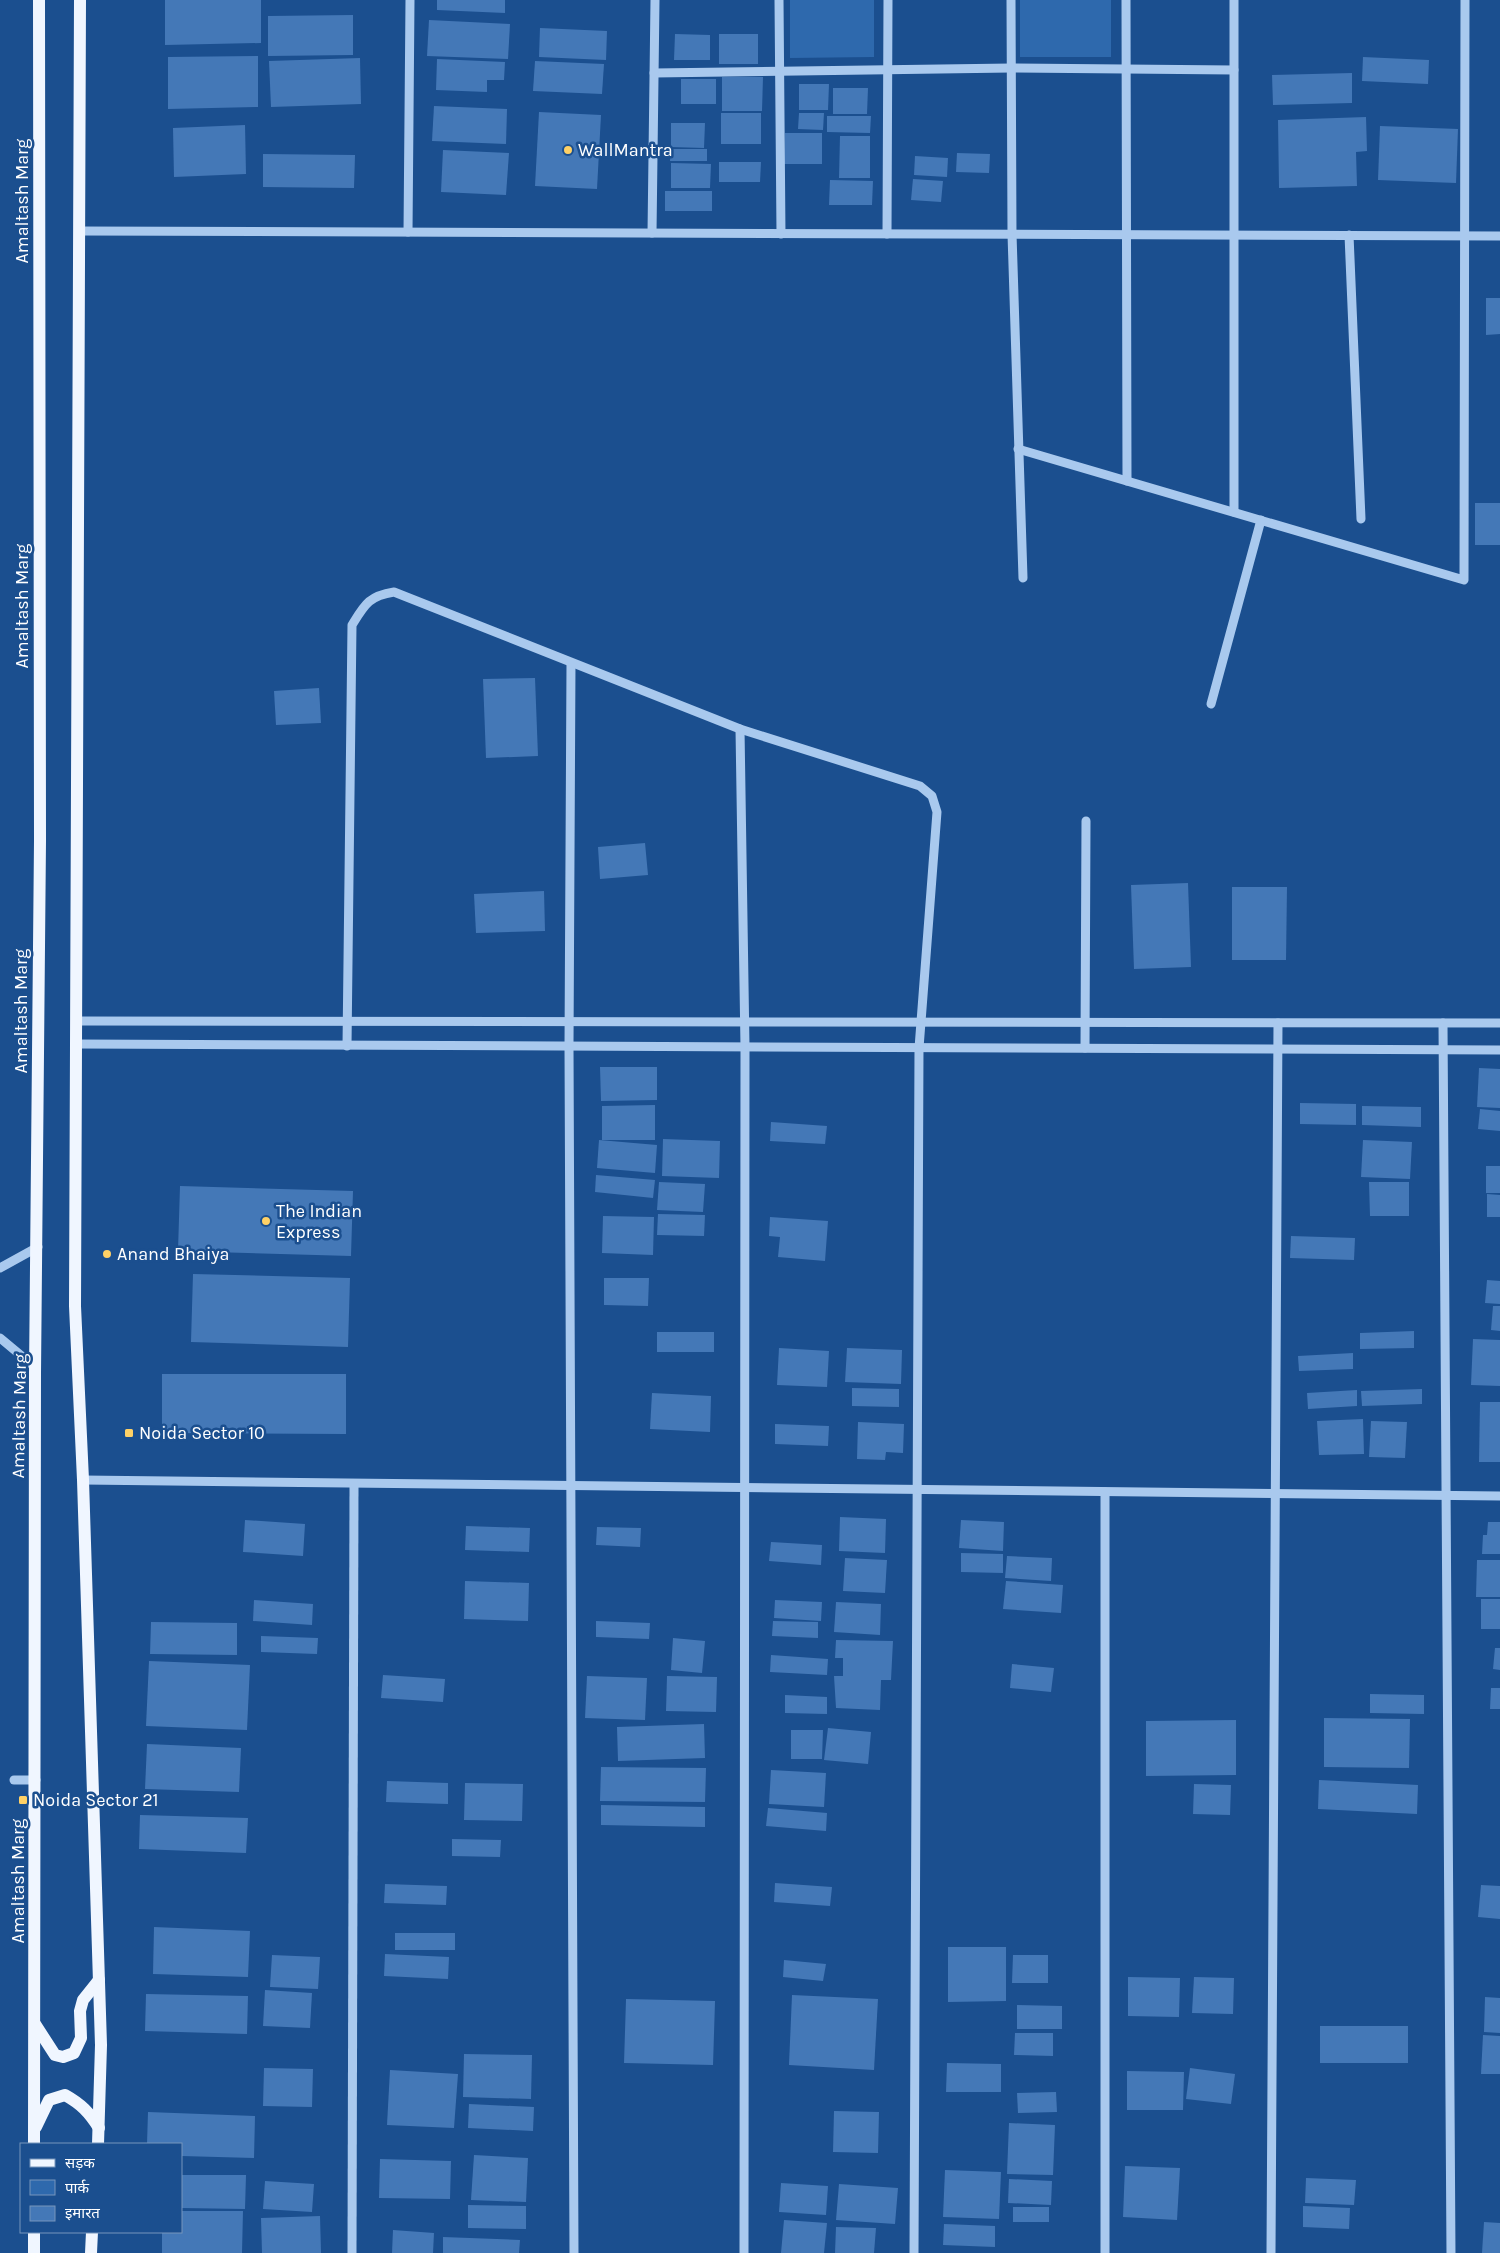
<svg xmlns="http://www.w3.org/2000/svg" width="1500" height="2253" font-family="Karla,'Noto Sans Devanagari',sans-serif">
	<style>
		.green { fill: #2e69ad }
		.building { fill: #4478b7 }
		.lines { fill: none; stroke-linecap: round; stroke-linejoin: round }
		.minor { stroke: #a9c9ee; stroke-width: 9 }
		.major { stroke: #f0f6ff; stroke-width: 12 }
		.poi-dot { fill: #ffd166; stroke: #1b4f8f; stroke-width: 2 }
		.labels { text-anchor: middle; stroke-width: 5; stroke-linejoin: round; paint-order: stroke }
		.poi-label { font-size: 18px; fill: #fff; stroke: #1b4f8f; text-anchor: start }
		.street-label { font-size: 18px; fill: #fff; stroke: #1b4f8f }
	</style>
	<rect width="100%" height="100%" fill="#1b4f8f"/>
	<g class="green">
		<polygon points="790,0 874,0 874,57 790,58"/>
		<rect x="1020" y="0" width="91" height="57"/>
	</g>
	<g class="building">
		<polygon points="165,0 261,0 261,43 165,45"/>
		<polygon points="437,0 505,0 505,13 437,10"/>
		<polygon points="353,15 353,55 268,56 268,16"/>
		<polygon points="429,20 510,24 508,59 427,56"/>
		<polygon points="540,28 607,31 606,60 539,57"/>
		<polygon points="675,34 710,35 710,60 674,60"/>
		<rect x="719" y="34" width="39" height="30"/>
		<polygon points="258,56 258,107 168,109 168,57"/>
		<polygon points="1363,57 1429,60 1428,84 1362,81"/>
		<polygon points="360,58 361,104 271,107 269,61"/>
		<polygon points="437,59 505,62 504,80 487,80 487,92 436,90"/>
		<polygon points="535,61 604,64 602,94 533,91"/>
		<polygon points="1352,73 1352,103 1273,105 1272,75"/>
		<polygon points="722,77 763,77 762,111 722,111"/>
		<rect x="681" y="79" width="35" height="25"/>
		<polygon points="799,84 829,84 828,110 799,110"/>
		<polygon points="833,88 868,88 867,114 833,114"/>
		<polygon points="434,106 507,109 506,144 432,141"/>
		<polygon points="539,112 601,115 597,189 535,186"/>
		<rect x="721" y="113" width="40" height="31"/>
		<polygon points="799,113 824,113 823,130 798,129"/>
		<polygon points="827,116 871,116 870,133 827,132"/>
		<polygon points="1366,117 1367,151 1356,152 1357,186 1279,188 1278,120"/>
		<polygon points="671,123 705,123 704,148 671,147"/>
		<polygon points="245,125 246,174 174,177 173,128"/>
		<polygon points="1380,126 1458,129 1456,183 1378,180"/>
		<polygon points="785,133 822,133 822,164 784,164"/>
		<polygon points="840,136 870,136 870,178 839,178"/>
		<polygon points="671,149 707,149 707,161 670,161"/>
		<polygon points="443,150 509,153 506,195 441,192"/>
		<polygon points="957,153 990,154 989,173 956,172"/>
		<polygon points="263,154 355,155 354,188 263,187"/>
		<polygon points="915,156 948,158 947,177 914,175"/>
		<polygon points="719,162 761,162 760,182 719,182"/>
		<polygon points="671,163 711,164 710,188 671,188"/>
		<polygon points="913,179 943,181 941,202 911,200"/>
		<polygon points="830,180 873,181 872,205 829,205"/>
		<rect x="665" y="191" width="47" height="20"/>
		<polygon points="1486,298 1500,298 1500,334 1486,335"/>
		<rect x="1475" y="503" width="25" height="42"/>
		<polygon points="535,678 538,756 486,758 483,679"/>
		<polygon points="319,688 321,723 276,725 274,691"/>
		<polygon points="645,843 648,875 600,879 598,847"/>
		<polygon points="1188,883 1191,967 1134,969 1131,885"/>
		<polygon points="1232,887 1287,887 1286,960 1232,960"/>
		<polygon points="544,891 545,931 476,933 474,894"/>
		<polygon points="600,1067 657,1067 657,1100 601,1101"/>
		<polygon points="1479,1068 1500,1069 1500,1108 1477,1107"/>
		<polygon points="1300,1103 1356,1104 1356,1125 1300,1124"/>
		<polygon points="655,1105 655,1140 602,1140 602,1106"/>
		<polygon points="1362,1106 1421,1107 1421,1127 1362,1125"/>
		<polygon points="1480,1109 1500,1111 1500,1131 1478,1129"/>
		<polygon points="771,1122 827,1126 825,1144 770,1141"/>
		<polygon points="663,1139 720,1141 719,1178 662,1176"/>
		<polygon points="599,1140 657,1145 655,1173 597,1168"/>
		<polygon points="1363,1140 1412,1142 1410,1179 1361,1177"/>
		<rect x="1486" y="1166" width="14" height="27"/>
		<polygon points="596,1175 655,1180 653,1198 595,1192"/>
		<polygon points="659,1182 705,1184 703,1212 657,1210"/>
		<polygon points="1369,1182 1409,1182 1409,1216 1370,1216"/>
		<polygon points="180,1186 353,1191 351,1256 178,1251"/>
		<polygon points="1487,1194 1500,1195 1500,1217 1487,1217"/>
		<polygon points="658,1214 705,1215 704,1236 657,1235"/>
		<polygon points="603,1216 654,1217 653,1255 602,1253"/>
		<polygon points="770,1217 828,1221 825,1261 778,1257 780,1237 769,1236"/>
		<polygon points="1291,1236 1355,1238 1354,1260 1290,1258"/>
		<polygon points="193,1274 350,1278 348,1347 191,1342"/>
		<polygon points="604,1278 649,1278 648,1306 604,1305"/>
		<polygon points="1487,1280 1500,1281 1500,1304 1485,1303"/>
		<polygon points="1493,1306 1500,1306 1500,1331 1491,1330"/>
		<polygon points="1414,1331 1414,1348 1360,1349 1360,1333"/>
		<rect x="657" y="1332" width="57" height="20"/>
		<polygon points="1473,1339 1500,1340 1500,1386 1471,1385"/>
		<polygon points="779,1348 829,1351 827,1387 777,1385"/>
		<polygon points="847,1348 902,1350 901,1384 845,1382"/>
		<polygon points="1353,1353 1353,1369 1299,1371 1298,1356"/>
		<polygon points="162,1374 346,1374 346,1434 162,1433"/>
		<polygon points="852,1388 899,1389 899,1407 852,1406"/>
		<polygon points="1422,1389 1422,1404 1362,1406 1361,1391"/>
		<polygon points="1357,1390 1357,1406 1308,1409 1307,1393"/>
		<polygon points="652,1393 711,1396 710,1432 650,1429"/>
		<polygon points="1480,1402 1500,1402 1500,1462 1479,1462"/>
		<polygon points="1363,1419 1364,1454 1319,1455 1317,1421"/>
		<polygon points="1371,1421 1407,1422 1405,1458 1369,1457"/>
		<polygon points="858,1422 904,1424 903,1453 886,1452 885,1460 857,1459"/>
		<polygon points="775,1424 829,1426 828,1446 775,1444"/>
		<polygon points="840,1517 886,1519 885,1553 839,1551"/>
		<polygon points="245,1520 305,1524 303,1556 243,1552"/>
		<polygon points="961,1520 1004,1522 1003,1551 959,1548"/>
		<polygon points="1488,1522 1500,1522 1500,1554 1482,1554 1483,1535 1487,1535"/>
		<polygon points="466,1526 530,1528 529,1552 465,1550"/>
		<polygon points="597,1527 641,1528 640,1547 596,1545"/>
		<polygon points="771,1542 822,1545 821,1565 769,1561"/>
		<polygon points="961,1553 1003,1554 1003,1573 961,1572"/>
		<polygon points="1007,1556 1052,1558 1051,1581 1005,1578"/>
		<polygon points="845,1558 887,1560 885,1593 843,1591"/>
		<polygon points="1477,1560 1500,1560 1500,1597 1476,1597"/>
		<polygon points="465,1581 529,1583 528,1621 464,1619"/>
		<polygon points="1006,1581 1063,1585 1061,1613 1003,1609"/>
		<rect x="1481" y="1599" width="19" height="30"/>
		<polygon points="254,1600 313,1604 312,1625 253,1621"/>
		<polygon points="775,1600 822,1602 821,1621 774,1618"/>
		<polygon points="836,1602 881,1604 880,1635 834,1632"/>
		<polygon points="596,1621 650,1623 649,1639 596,1637"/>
		<polygon points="773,1621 818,1622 818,1638 772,1636"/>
		<polygon points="151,1622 237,1623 237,1655 150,1654"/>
		<polygon points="261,1636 318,1638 317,1654 261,1652"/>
		<polygon points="673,1638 705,1641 702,1673 671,1670"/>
		<polygon points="836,1640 893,1641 891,1680 881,1680 880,1710 836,1708 834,1676 843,1676 843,1658 835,1658"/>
		<polygon points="1495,1648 1500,1648 1500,1670 1493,1669"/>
		<polygon points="771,1655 828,1659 827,1675 770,1672"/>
		<polygon points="149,1661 250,1665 247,1730 146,1726"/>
		<polygon points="1012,1664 1054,1668 1051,1692 1010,1688"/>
		<polygon points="383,1675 445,1679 443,1702 381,1698"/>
		<polygon points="587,1676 647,1678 645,1720 585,1718"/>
		<polygon points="667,1676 717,1677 716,1712 666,1711"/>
		<polygon points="1491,1688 1500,1688 1500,1709 1490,1709"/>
		<polygon points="1370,1694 1424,1695 1424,1714 1370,1713"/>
		<polygon points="785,1695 827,1697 827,1714 785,1713"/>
		<polygon points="1324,1718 1410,1719 1409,1768 1324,1767"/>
		<polygon points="1236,1720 1236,1775 1146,1776 1146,1721"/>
		<polygon points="704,1724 705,1758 618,1761 617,1727"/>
		<polygon points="828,1728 871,1732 868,1764 824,1760"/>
		<polygon points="791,1730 823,1730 822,1759 791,1759"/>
		<polygon points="147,1744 241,1748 239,1792 145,1789"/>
		<polygon points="601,1767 706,1768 705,1802 600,1801"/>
		<polygon points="771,1770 826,1773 824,1807 769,1804"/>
		<polygon points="1319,1780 1418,1785 1417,1814 1318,1809"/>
		<polygon points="387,1781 448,1783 448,1804 386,1802"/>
		<polygon points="465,1783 523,1784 522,1821 464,1820"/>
		<polygon points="1194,1784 1231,1785 1230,1815 1193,1814"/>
		<polygon points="601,1805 705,1807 705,1827 601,1825"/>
		<polygon points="768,1808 827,1813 826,1831 766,1826"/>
		<polygon points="140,1815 248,1818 246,1853 139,1849"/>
		<polygon points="452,1839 501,1840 500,1857 452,1856"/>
		<polygon points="775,1883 832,1887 830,1906 774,1902"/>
		<polygon points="385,1884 447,1886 446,1905 384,1903"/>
		<polygon points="1481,1885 1500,1886 1500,1919 1478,1917"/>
		<polygon points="154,1927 250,1931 248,1977 153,1974"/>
		<rect x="395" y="1933" width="60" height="17"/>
		<polygon points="948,1947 1006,1947 1006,2001 948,2002"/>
		<polygon points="385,1954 449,1957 448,1979 384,1976"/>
		<polygon points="272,1955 320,1957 318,1989 270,1987"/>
		<polygon points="1013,1955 1048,1955 1048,1983 1012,1983"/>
		<polygon points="784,1960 826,1964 823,1981 783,1977"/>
		<polygon points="1128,1977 1180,1978 1179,2017 1128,2016"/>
		<polygon points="1194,1977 1234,1978 1233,2014 1192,2013"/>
		<polygon points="265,1990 312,1993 310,2028 263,2026"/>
		<polygon points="146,1994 248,1996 247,2034 145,2031"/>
		<polygon points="792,1995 878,1999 874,2070 789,2065"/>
		<polygon points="1485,1997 1500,1998 1500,2033 1484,2032"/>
		<polygon points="626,1999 715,2001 713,2065 624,2063"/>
		<polygon points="1017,2005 1062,2006 1062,2029 1017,2029"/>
		<rect x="1320" y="2026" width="88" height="37"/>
		<polygon points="1015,2033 1053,2033 1053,2056 1014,2055"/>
		<polygon points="1483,2035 1500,2036 1500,2074 1481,2074"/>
		<polygon points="464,2054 532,2055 531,2099 463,2097"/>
		<polygon points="947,2063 1001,2064 1001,2092 946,2092"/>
		<polygon points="264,2068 313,2069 312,2107 263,2106"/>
		<polygon points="1190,2068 1235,2074 1231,2104 1186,2099"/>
		<polygon points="390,2070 458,2074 454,2128 387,2125"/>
		<polygon points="1127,2071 1184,2072 1183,2110 1127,2110"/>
		<polygon points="1056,2092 1057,2112 1018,2113 1017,2093"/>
		<polygon points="469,2104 534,2107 533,2131 468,2128"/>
		<polygon points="834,2111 879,2112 878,2153 833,2152"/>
		<polygon points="148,2112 255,2116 254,2158 181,2156 181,2144 147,2144"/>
		<polygon points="1009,2123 1055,2125 1053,2175 1007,2174"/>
		<polygon points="474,2155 528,2158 526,2202 471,2200"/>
		<polygon points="380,2159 451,2161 450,2199 379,2198"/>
		<polygon points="1125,2166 1180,2168 1177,2220 1123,2217"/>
		<polygon points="945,2170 1001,2172 999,2219 943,2217"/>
		<polygon points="181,2175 246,2175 245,2209 181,2208"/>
		<polygon points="1306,2178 1356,2180 1354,2205 1305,2203"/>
		<polygon points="1009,2179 1052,2181 1051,2205 1008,2203"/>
		<polygon points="265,2181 314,2184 312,2212 263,2209"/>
		<polygon points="781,2183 828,2186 826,2215 779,2212"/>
		<polygon points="839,2184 898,2188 895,2224 836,2220"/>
		<polygon points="468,2205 526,2206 526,2229 468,2228"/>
		<polygon points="1303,2206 1350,2208 1349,2229 1303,2227"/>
		<rect x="1013" y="2207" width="36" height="15"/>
		<polygon points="181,2211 243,2211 242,2253 162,2253 162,2232 181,2232"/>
		<polygon points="320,2216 321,2253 262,2253 261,2218"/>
		<polygon points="784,2220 827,2223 824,2253 781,2253"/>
		<polygon points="1484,2222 1500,2223 1500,2253 1482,2253"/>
		<polygon points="944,2224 995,2226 995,2247 943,2245"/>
		<polygon points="836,2227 876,2228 874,2253 835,2253"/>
		<polygon points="393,2230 434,2233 433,2253 392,2253"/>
		<polygon points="443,2237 520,2240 519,2253 443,2253"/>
	</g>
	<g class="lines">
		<g class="minor">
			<polyline points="779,0 781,234"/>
			<polyline points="1011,0 1012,234 1023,578"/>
			<polyline points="1126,0 1127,481"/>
			<polyline points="654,73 1011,68 1234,70"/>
			<polyline points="79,231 1500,236"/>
			<polyline points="408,232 410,0"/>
			<polyline points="652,233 655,0"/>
			<polyline points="887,234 888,0"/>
			<polyline points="1349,235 1361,519"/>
			<polyline points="1018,449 1464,580 1465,0"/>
			<polyline points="1234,512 1234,0"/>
			<polyline points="571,663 569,1046 574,2253"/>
			<polyline points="1211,704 1261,520"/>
			<polyline points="740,729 745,1047 744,2253"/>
			<polyline points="76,1021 1500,1023"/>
			<polyline points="1443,1023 1451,2253"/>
			<polyline points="76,1044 1500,1050"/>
			<path d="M 347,1046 L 352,625 C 365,604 369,596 394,592 L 740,729 L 920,786 L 932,796 L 937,812 L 919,1048 L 914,2253"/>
			<polyline points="1085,1048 1086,821"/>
			<polyline points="0,1268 38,1247"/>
			<polyline points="0,1338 36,1368"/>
			<polyline points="83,1480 1500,1496"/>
			<polyline points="14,1780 36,1780"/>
			<polyline points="352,2253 354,1484"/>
			<polyline points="1105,2253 1105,1492"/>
			<polyline points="1271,2253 1278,1023"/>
		</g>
		<g class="major">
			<polyline points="80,0 75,1306 83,1480 101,2045 98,2144"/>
			<polyline points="35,2024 55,2055 63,2057 74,2053 81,2038 80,2011 83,2000 99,1980"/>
			<path d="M 36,2127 L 49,2100 L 65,2095 C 81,2104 89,2112 99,2128"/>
			<polyline points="34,2144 35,1373 40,841 39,0"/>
			<polyline points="34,2253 34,2232"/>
			<polyline points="91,2253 92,2232"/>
		</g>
	</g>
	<g class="poi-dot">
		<circle cx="568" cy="150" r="5"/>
		<circle cx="266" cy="1221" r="5"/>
		<circle cx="107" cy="1254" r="5"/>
		<rect x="124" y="1428" width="10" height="10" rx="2.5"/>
		<rect x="18" y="1795" width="10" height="10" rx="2.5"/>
	</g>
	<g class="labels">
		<g class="poi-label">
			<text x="578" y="156">WallMantra</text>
			<text x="276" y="1217">The Indian<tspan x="276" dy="21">Express</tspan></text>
			<text x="117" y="1260">Anand Bhaiya</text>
			<text x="139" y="1439">Noida Sector 10</text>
			<text x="33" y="1806">Noida Sector 21</text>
		</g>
		<g class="street-label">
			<text transform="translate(22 201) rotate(-90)" y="6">Amaltash Marg</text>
			<text transform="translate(22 606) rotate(-90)" y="6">Amaltash Marg</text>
			<text transform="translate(21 1011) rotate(-90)" y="6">Amaltash Marg</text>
			<text transform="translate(19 1416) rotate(-89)" y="6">Amaltash Marg</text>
			<text transform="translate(18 1881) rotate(-90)" y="6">Amaltash Marg</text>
		</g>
	</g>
	<rect x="20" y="2143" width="162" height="90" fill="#1b4f8f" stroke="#7695bc"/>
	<rect x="30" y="2159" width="25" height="8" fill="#f0f6ff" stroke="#7695bc"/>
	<text x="65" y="2168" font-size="15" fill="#ffffff">सड़क</text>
	<rect x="30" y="2180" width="25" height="15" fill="#2e69ad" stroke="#7695bc"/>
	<text x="65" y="2193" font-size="15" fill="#ffffff">पार्क</text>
	<rect x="30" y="2206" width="25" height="15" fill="#4478b7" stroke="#7695bc"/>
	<text x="65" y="2218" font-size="15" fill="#ffffff">इमारत</text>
</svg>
